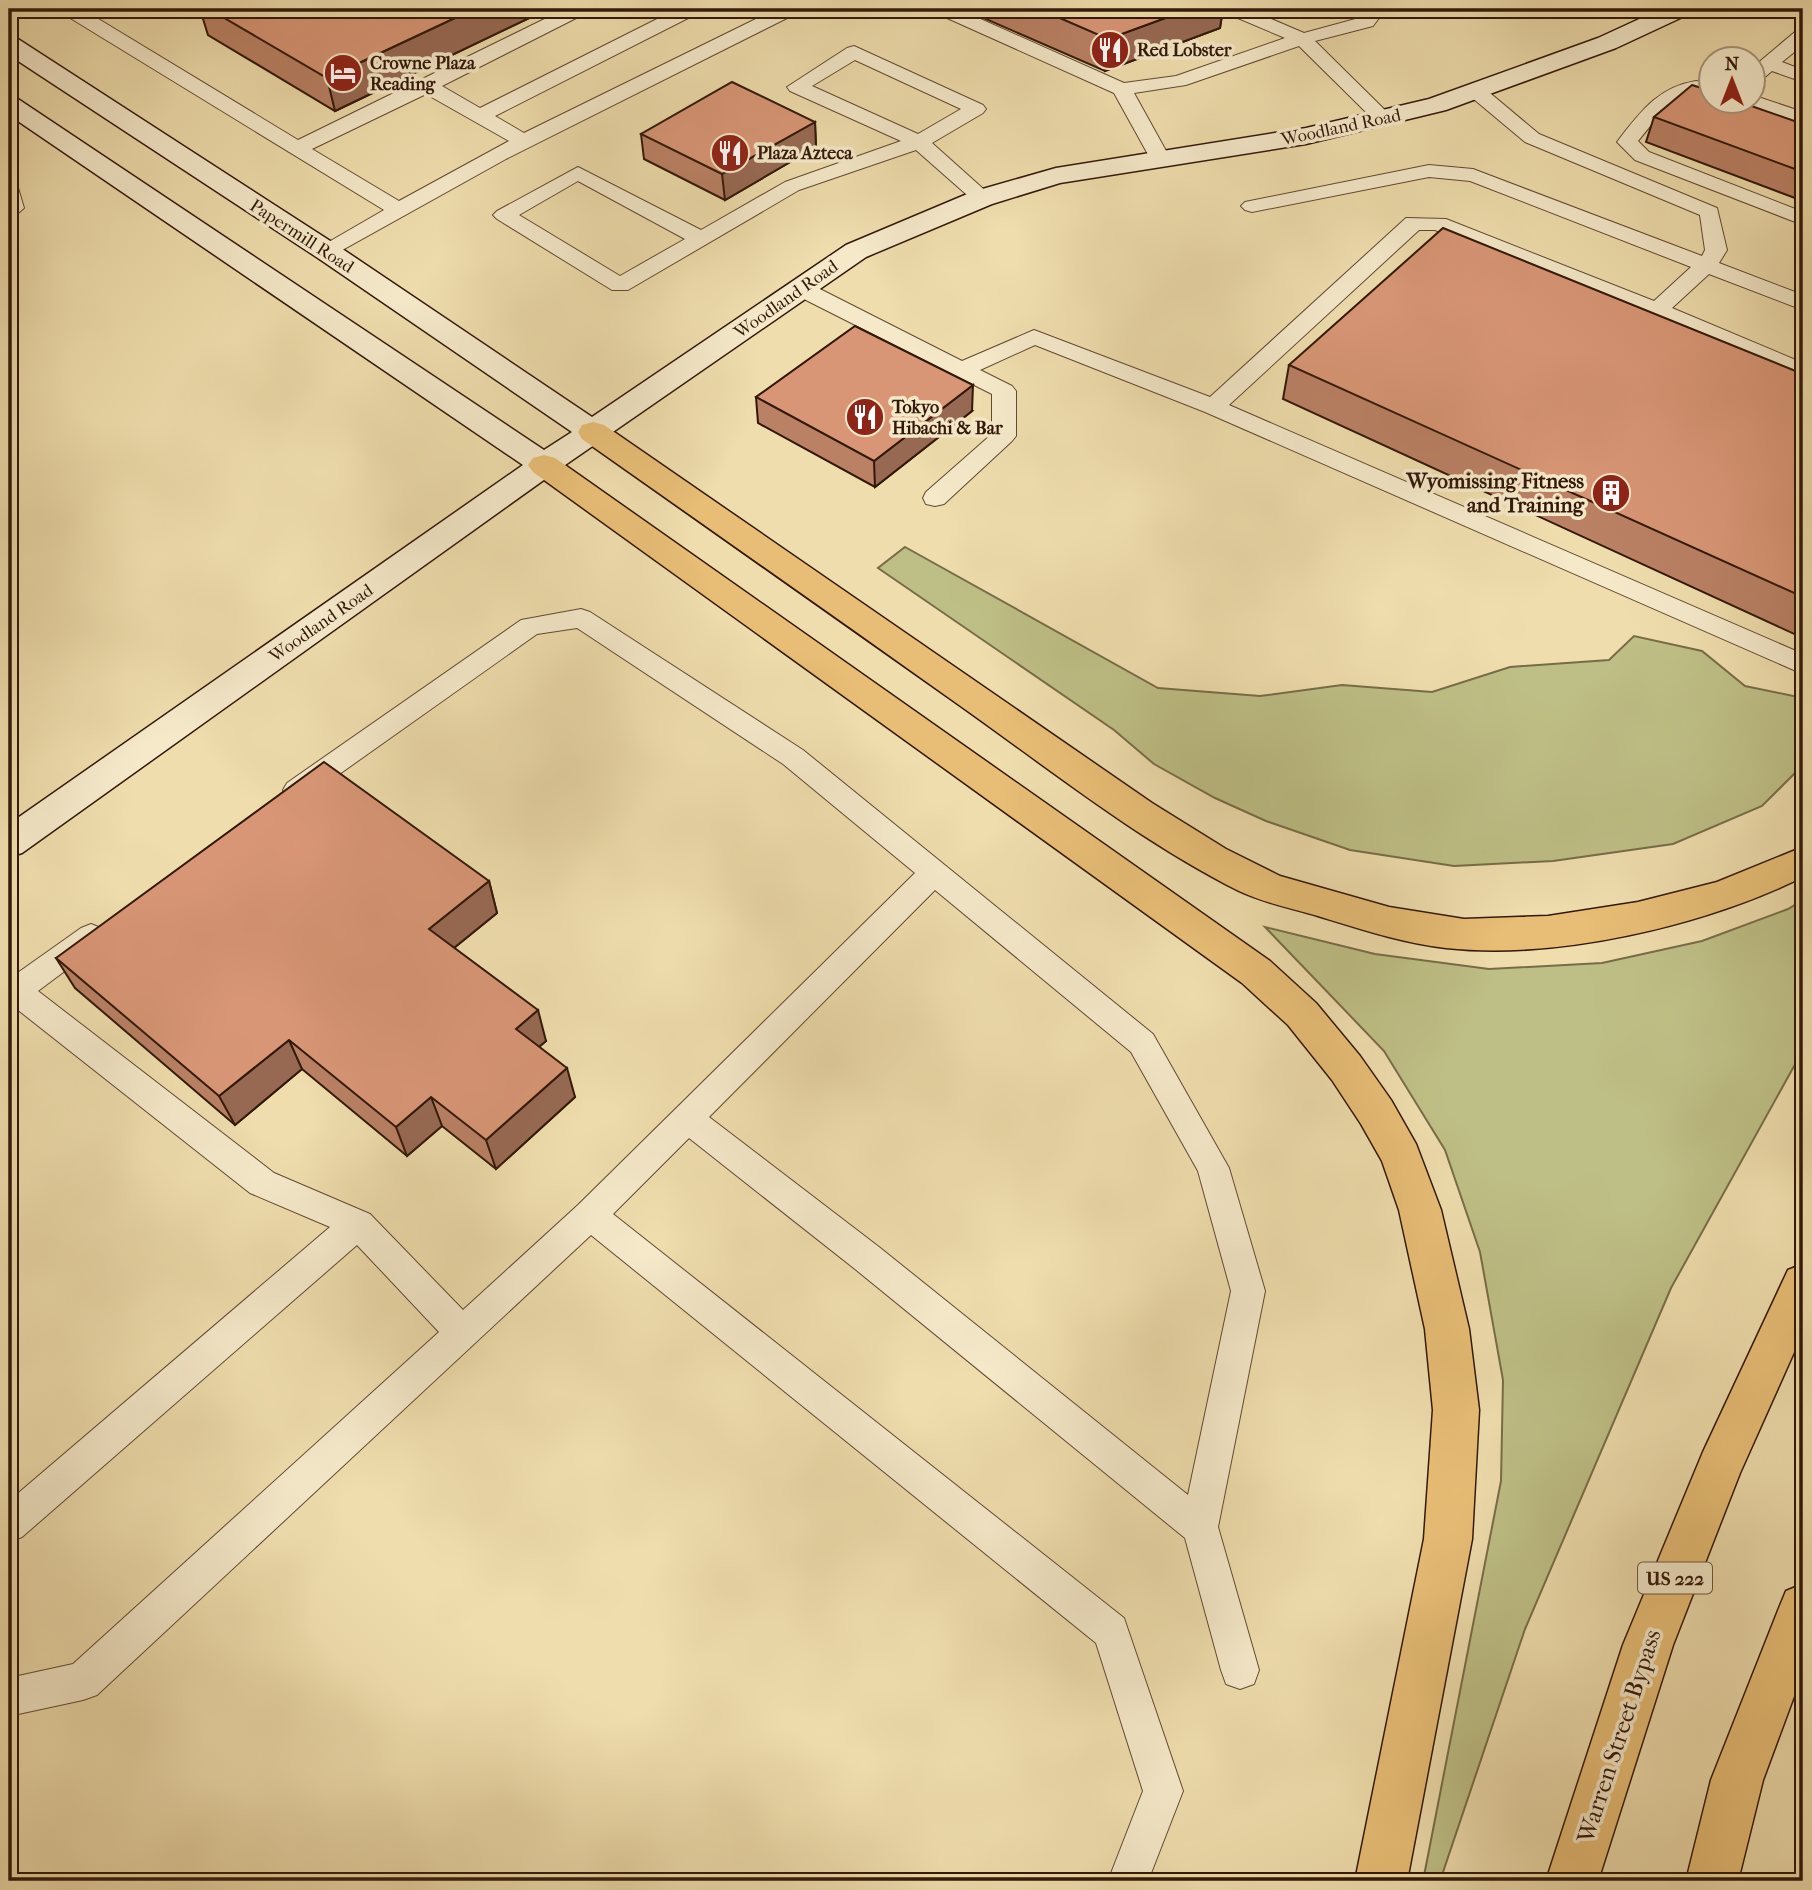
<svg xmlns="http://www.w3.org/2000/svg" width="1812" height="1890" font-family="'IM FELL French Canon',serif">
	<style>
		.green { fill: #bebf86; stroke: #786c48; stroke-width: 2 }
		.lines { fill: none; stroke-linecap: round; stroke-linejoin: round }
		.lane-casing { stroke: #624932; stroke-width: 2 }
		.secondary-casing { stroke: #331809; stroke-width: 3 }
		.highway-casing { stroke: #331809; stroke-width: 3 }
		.lane { fill: #f5e9ca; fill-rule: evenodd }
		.secondary { fill: #f5e9ca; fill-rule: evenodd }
		.highway { fill: #e8be76; fill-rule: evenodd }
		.wall { fill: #ba8165; stroke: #331809; stroke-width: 2 }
		.shaded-wall { fill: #976953; stroke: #331809; stroke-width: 2 }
		.building { fill: #d89676; stroke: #331809; stroke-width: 2 }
		.labels { text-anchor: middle; stroke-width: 7; stroke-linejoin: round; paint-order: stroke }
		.far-poi-label { font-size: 18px; font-weight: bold; fill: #331809; stroke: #f5e9ca; text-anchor: start }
		.far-street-label { font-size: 18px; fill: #331809; stroke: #f5e9ca }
		.shield { fill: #f5e9ca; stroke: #6d5743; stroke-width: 2 }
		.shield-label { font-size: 19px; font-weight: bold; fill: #331809 }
		.poi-label { font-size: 21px; font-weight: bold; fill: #331809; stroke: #f5e9ca; text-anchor: end }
		.near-street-label { font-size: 24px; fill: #331809; stroke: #f5e9ca }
	</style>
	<rect width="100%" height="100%" fill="#efddad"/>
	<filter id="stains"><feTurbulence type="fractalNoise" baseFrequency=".00286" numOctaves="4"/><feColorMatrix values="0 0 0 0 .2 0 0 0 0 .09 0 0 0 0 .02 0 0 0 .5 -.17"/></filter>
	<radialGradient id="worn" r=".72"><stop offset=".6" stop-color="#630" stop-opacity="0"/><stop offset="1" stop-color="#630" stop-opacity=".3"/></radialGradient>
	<g class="green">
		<polygon points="905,547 1158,688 1260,696 1342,685 1432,692 1510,667 1609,660 1634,636 1702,651 1745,686 1803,698 1803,765 1762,806 1673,844 1553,861 1454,866 1350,850 1266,821 1215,798 1154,764 1114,730 878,568"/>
		<polygon points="1803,900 1803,1050 1671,1288 1525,1629 1440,1881 1423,1881 1501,1481 1503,1380 1480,1252 1445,1150 1384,1051 1265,927 1375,954 1489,969 1602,963 1702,941 1788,909"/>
	</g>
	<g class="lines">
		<g class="lane-casing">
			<g id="lane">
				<path d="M 60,9 L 82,9 L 298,140 L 565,9 L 588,9 L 586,13 L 442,86 L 480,108 L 677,9 L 700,9 L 698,13 L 495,116 L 524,133 L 776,9 L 799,9 L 797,13 L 506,159 L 328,258 L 320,257 L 317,252 L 320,247 L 384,210 L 62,13 ZM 426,94 L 509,141 L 399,201 L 312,149 Z"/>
				<polygon points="934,9 958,9 1124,83 1176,76 1285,38 1226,13 1224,9 1248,9 1304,33 1359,18 1361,15 1356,9 1376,9 1379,18 1373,26 1315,41 1394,119 1391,123 1377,123 1299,46 1186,85 1134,93 1170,158 1167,162 1153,162 1150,158 1114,93 936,13"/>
				<polygon points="1803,29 1803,45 1782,62 1803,70 1803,82 1772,71 1759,82 1752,84 1752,68 1796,31"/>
				<path d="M 854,46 L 983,105 L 986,109 L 983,113 L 932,143 L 989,194 L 992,198 L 989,202 L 975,202 L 916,150 L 799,190 L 628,290 L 612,290 L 497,219 L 493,215 L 497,211 L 578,167 L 701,230 L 785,182 L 901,141 L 790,91 L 787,87 L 847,48 ZM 855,60 L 961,109 L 918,134 L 812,86 ZM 578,181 L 685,239 L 620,276 L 519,215 Z"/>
				<path d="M 1696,81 L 1710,83 L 1710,95 C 1673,91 1660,115 1638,141 L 1649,152 L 1803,212 L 1803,225 L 1635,160 L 1617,142 L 1620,138 C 1642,110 1659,87 1696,81 Z"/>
				<polygon points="1477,86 1484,88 1539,134 1717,208 1727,250 1719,263 1803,295 1803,310 1709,274 1672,308 1803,363 1803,378 1435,230 1419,230 1229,405 1803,654 1803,674 1205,412 1035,345 980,370 1012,386 1016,391 1016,436 1012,441 944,504 935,506 926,504 923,498 926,492 992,434 992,394 794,294 791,289 794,284 810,284 962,361 1034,330 1210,397 1406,218 1446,219 1654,301 1691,267 1470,181 1429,177 1252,212 1245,210 1241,206 1245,202 1429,165 1473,169 1702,256 1705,250 1700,215 1525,142 1470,96 1467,92 1470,88"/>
				<polygon points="1752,95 1803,112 1803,125 1745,105 1742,102 1752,102"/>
				<polygon points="9,179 16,181 24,208 16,215 9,217"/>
				<path d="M 581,609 L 590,612 L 803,750 L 1153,1034 L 1229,1168 L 1265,1291 L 1218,1527 L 1259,1670 L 1254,1684 L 1240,1689 L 1226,1684 L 1221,1670 L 1185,1538 L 855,1269 L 689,1138 L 613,1214 L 1124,1618 L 1183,1791 L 1148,1881 L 1108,1881 L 1143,1791 L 1096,1643 L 591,1235 L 97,1695 L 83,1700 L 9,1716 L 9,1678 L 73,1664 L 439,1332 L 357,1245 L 22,1537 L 9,1542 L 9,1501 L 330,1227 L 250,1193 L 13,1006 L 9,1007 L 9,979 L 81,928 L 91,924 L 101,928 L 106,936 L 101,944 L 38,991 L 274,1173 L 370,1214 L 463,1310 L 578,1205 L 915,873 L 783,764 L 577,628 L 537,634 L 307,797 L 297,800 L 287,797 L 283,790 L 287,783 L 521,620 ZM 935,890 L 1131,1052 L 1198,1171 L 1231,1291 L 1188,1495 L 879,1247 L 709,1117 Z"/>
			</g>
		</g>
		<g class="secondary-casing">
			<polygon id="secondary" points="1661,9 1692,9 1689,14 1616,48 1446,110 1306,144 1060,183 992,204 866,257 555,472 22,853 9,857 9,824 523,465 9,115 9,96 18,99 544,450 572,432 318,258 9,55 9,37 18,39 338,246 592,417 846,245 972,192 1056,168 1306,128 1429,99 1598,38"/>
		</g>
		<g class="highway-casing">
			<g id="highway">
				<path d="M 593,422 L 604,425 L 1152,803 L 1226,849 L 1280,876 L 1389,907 L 1464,919 L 1548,916 L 1638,902 L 1717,882 L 1803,847 L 1803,877 C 1703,926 1557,960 1446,948 C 1402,943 1360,929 1318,916 C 1292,908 1264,903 1239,891 C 1134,838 1041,762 945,695 C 824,609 703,524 582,439 L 578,432 L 582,425 Z"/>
				<polygon points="544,455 555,458 1270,961 1316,1003 1360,1056 1391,1100 1416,1144 1441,1210 1469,1329 1479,1410 1472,1539 1407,1881 1355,1881 1424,1539 1433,1410 1425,1329 1399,1210 1382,1161 1361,1124 1332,1080 1288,1025 1242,983 533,472 528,465 533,458"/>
				<polygon points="1803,1264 1803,1332 1740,1473 1673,1645 1598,1881 1546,1881 1623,1645 1703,1452 1788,1270"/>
				<polygon points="1803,1584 1803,1672 1763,1780 1738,1881 1686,1881 1711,1780 1779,1608 1786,1591"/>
			</g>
		</g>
		<use href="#lane" class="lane"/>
		<use href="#secondary" class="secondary"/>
		<use href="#highway" class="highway"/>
	</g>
	<g class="wall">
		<polygon points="200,9 548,9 335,111 208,35"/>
		<polygon points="963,9 1223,9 1220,28 1105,71"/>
		<polygon points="1654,117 1803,124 1803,201 1646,142"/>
		<polygon points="815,122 816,147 725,200 644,159 641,134"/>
		<polygon points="1289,365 1803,374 1803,638 1283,399"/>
		<polygon points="756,397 972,411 875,487 758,423"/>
		<polygon points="489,881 497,913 454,948 546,1041 539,1047 575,1097 496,1169 442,1126 407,1156 302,1069 235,1125 75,988 56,958"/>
	</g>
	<g class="shaded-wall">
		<polygon points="474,9 548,9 335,111 327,78"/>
		<polygon points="1190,9 1223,9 1220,28 1105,71 1108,39"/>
		<polygon points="815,122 816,147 725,200 722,174"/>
		<polygon points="973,385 972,411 875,487 874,461"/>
		<polygon points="489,881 497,913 439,960 429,929"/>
		<polygon points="538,1010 546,1041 525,1059 516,1029"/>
		<polygon points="289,1040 302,1069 235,1125 219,1096"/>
		<polygon points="567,1068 575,1097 496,1169 486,1140"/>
		<polygon points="431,1097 442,1126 407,1156 396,1127"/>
	</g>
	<g class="building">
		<polygon points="209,9 474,9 327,78"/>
		<polygon points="1039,9 1190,9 1108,39"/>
		<polygon points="732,82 815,122 722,174 641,134"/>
		<polygon points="1692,85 1711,91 1711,102 1740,102 1803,124 1803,172 1654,117"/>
		<polygon points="1443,228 1803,374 1803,597 1289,365"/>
		<polygon points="855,326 973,385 874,461 756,397"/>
		<polygon points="324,762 489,881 429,929 538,1010 516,1029 567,1068 486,1140 431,1097 396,1127 289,1040 219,1096 56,958"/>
	</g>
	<defs>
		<g id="restaurant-disc" transform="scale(2.0125)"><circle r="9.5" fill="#8f2418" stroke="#f5e9ca"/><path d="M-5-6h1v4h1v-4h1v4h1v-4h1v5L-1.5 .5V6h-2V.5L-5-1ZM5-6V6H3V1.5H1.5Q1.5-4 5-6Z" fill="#fff"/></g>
		<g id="hotel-disc" transform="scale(2.0125)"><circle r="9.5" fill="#8f2418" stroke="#f5e9ca"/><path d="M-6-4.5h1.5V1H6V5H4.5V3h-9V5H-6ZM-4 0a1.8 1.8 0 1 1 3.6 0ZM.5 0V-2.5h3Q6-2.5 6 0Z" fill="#fff"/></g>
		<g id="building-disc" transform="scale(2.0125)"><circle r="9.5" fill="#8f2418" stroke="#f5e9ca"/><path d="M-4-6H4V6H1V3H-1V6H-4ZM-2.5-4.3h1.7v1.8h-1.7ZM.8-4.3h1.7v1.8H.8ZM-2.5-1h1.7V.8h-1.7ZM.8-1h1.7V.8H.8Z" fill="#fff"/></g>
	</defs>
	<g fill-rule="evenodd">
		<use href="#restaurant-disc" x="1110" y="50"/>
		<use href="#hotel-disc" x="343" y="73"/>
		<use href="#restaurant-disc" x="730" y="153"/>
		<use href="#restaurant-disc" x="865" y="417"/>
		<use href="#building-disc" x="1611" y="493"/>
	</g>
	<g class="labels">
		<g class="far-poi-label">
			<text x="1137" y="56">Red Lobster</text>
			<text x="370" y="69">Crowne Plaza<tspan x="370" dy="21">Reading</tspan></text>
			<text x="757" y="159">Plaza Azteca</text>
			<text x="892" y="413">Tokyo<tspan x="892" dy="21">Hibachi &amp; Bar</tspan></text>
		</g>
		<g class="far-street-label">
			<text transform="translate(1341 127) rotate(-12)" y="6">Woodland Road</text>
			<text transform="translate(302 236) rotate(33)" y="6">Papermill Road</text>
			<text transform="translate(786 299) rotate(-35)" y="6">Woodland Road</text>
			<text transform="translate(321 623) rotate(-35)" y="6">Woodland Road</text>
		</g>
		<rect class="shield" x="1638" y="1562.5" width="74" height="31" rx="5"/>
		<g class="shield-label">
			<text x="1675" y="1585">US 222</text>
		</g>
		<g class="poi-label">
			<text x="1584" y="488">Wyomissing Fitness<tspan x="1584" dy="24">and Training</tspan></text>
		</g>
		<g class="near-street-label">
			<text transform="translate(1619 1736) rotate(-72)" y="8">Warren Street Bypass</text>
		</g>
	</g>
	<rect width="1812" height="1890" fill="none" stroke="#efddad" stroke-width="35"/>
	<rect x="10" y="10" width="1791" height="1869" fill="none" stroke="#331809" stroke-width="3.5"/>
	<rect x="18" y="18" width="1777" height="1855" fill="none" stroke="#331809" stroke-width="2"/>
	<g transform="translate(1732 80)"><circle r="33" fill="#f5e9ca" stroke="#a7957d" stroke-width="2"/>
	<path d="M0-5L12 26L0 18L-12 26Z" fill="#8f2418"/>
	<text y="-10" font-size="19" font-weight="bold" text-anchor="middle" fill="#331809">N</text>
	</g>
	<rect width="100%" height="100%" filter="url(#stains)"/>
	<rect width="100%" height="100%" fill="url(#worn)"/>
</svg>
